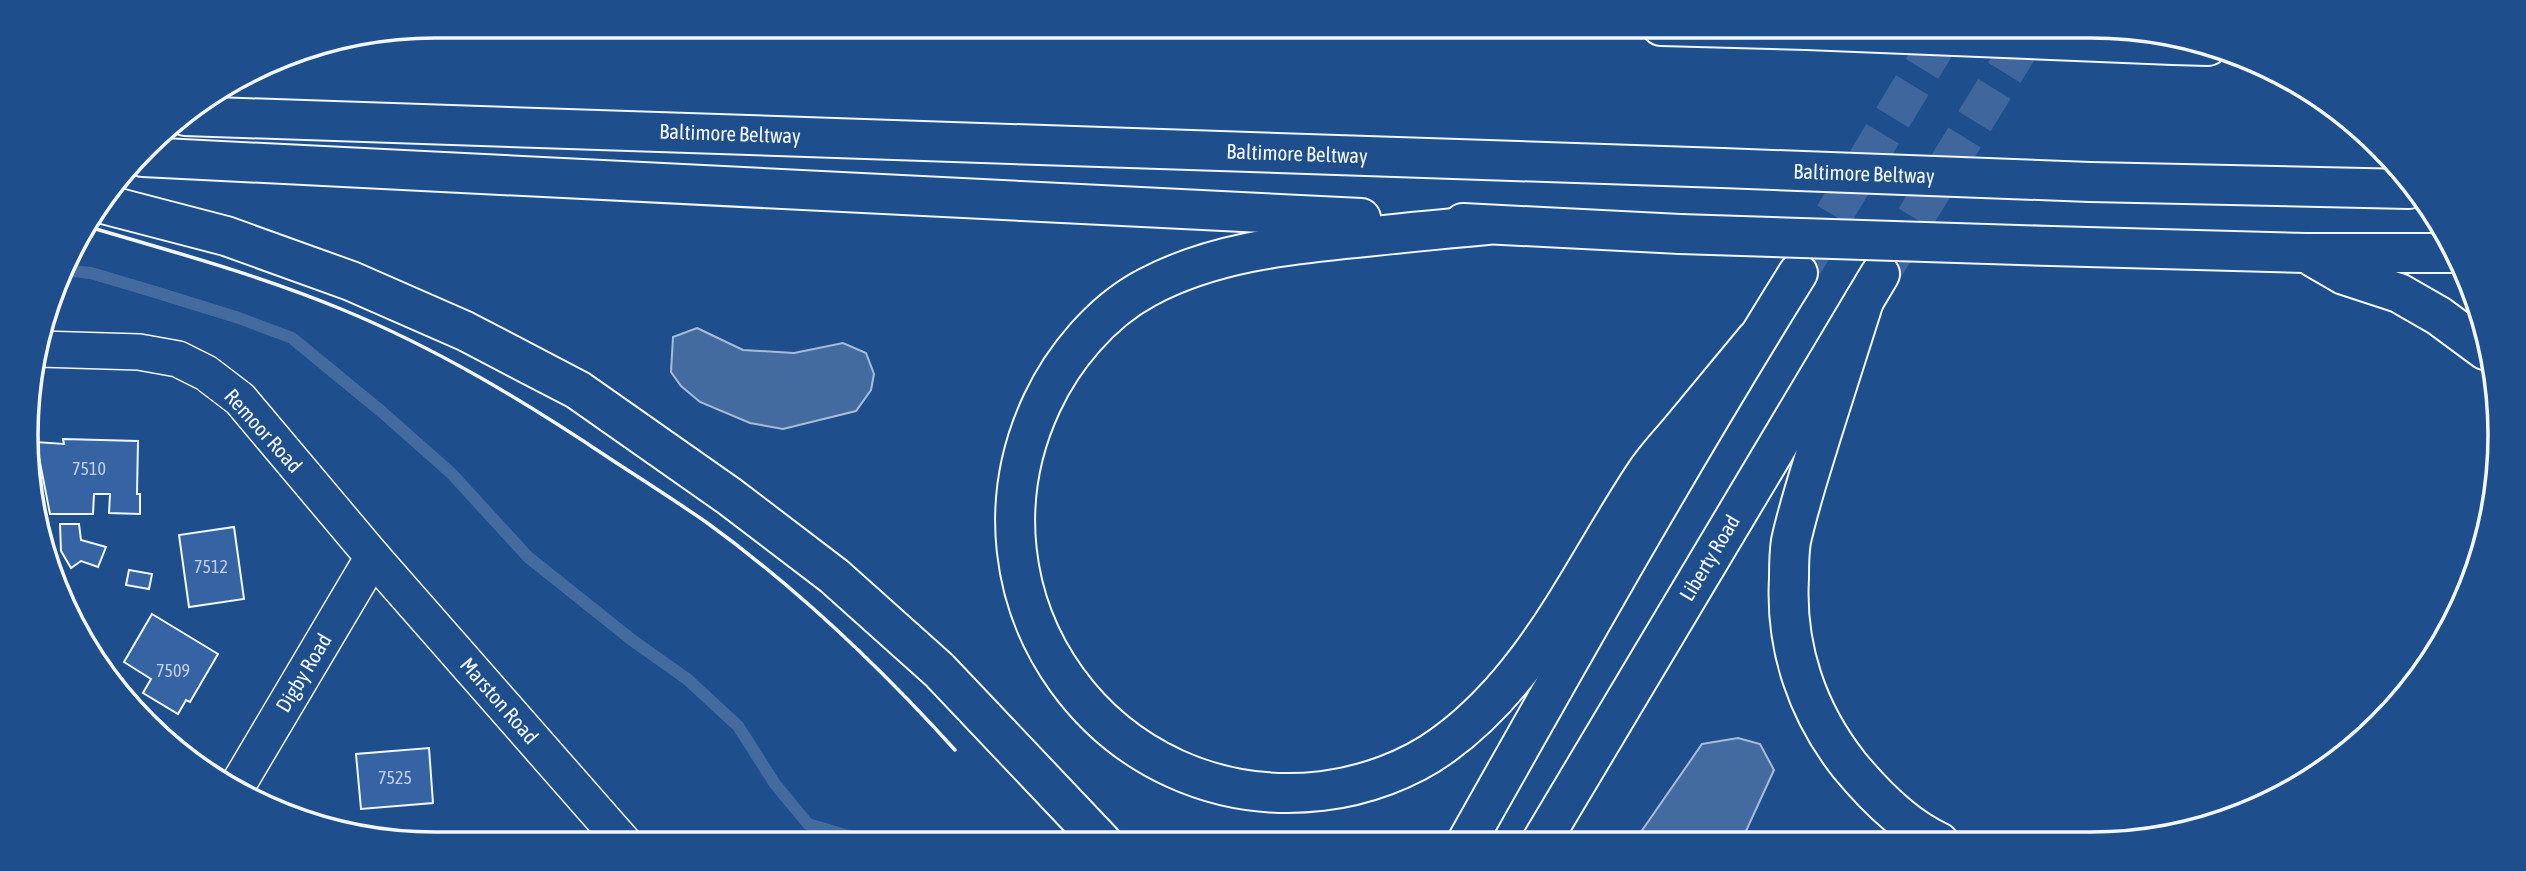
<svg xmlns="http://www.w3.org/2000/svg" width="2526" height="871" font-family="'Asap Condensed',sans-serif">
	<style>
		.water { fill: #446ba0; stroke: #a8bbd7; stroke-width: 2 }
		.lines { fill: none; stroke-linecap: round; stroke-linejoin: round }
		.stream { stroke: #446ba0; stroke-width: 12 }
		.building { fill: #3563a3; stroke: #f2f6ff; stroke-width: 2 }
		.primary-tunnel { stroke: #3f679d; stroke-width: 38; stroke-dasharray: 38 19; stroke-linecap: butt }
		.minor-casing { stroke: #f2f6ff; stroke-width: 38 }
		.primary-casing { stroke: #f2f6ff; stroke-width: 42 }
		.motorway-casing { stroke: #f2f6ff; stroke-width: 42 }
		.minor { stroke: #1f4e8c; stroke-width: 35 }
		.primary { stroke: #1f4e8c; stroke-width: 38 }
		.motorway { stroke: #1f4e8c; stroke-width: 38 }
		.motorway-bridge-casing { stroke: #f2f6ff; stroke-width: 42; stroke-linecap: butt }
		.motorway-bridge { stroke: #1f4e8c; stroke-width: 38 }
		.wall { stroke: #f2f6ff; stroke-width: 3.5 }
		.labels { text-anchor: middle; stroke-width: 5; stroke-linejoin: round; paint-order: stroke }
		.number-label { font-size: 18px; fill: #c3d1e8 }
		.street-label { font-size: 21px; fill: #f2f6ff; stroke: #1f4e8c }
		.rim { fill: none; stroke: #f2f6ff; stroke-width: 3.5 }
	</style>
	<rect width="100%" height="100%" fill="#1f4e8c"/>
	<g class="water">
		<polygon points="697,328 743,350 794,353 843,343 866,353 874,374 871,390 856,411 783,429 750,423 700,402 681,386 671,372 673,337"/>
		<polygon points="1738,738 1760,744 1774,770 1741,842 1634,842 1702,744"/>
	</g>
	<g class="lines">
		<polyline class="stream" points="64,270 91,273 155,292 239,318 292,338 382,412 451,473 528,557 632,640 687,679 738,726 775,784 808,824 875,844"/>
	</g>
	<g class="building">
		<polygon points="63,439 138,441 137,494 140,494 140,514 109,513 110,494 94,494 93,514 50,514 36,442 64,444"/>
		<polygon points="60,524 79,524 81,540 106,547 98,567 81,561 71,568 61,551"/>
		<polygon points="234,527 244,599 189,607 179,535"/>
		<polygon points="129,570 152,574 149,589 126,585"/>
		<polygon points="152,614 218,654 190,702 186,700 178,714 143,693 151,679 124,662"/>
		<polygon points="429,748 433,803 361,809 356,754"/>
	</g>
	<g class="lines">
		<g class="primary-tunnel">
			<polyline points="1804,264 1948,26"/>
			<polyline points="1885,267 2033,26"/>
		</g>
		<g class="minor-casing">
			<g id="minor">
				<polyline points="40,349 139,352 178,359 206,373 240,399 373,557 625,844"/>
				<polyline points="236,788 373,557"/>
			</g>
		</g>
		<g class="primary-casing">
			<g id="primary">
				<polyline points="1541,842 1880,274"/>
				<path d="M 1466,843 C 1574,651 1682,459 1798,273"/>
			</g>
		</g>
		<g class="motorway-casing">
			<g id="motorway">
				<polyline points="1661,26 1807,30 1841,28"/>
				<polyline points="2173,45 2208,46"/>
				<polyline points="185,116 1722,168"/>
				<polyline points="143,157 1361,218"/>
				<polyline points="2090,182 2409,189"/>
				<polyline points="107,205 226,236 351,281 465,331 578,390 729,496 834,576 939,670 1103,843"/>
				<polyline points="1463,223 1680,234"/>
				<path d="M 1487,225 C 1443,229 1400,233 1357,238 C 1284,245 1211,253 1146,288 C 1101,312 1063,358 1042,403 C 950,599 1107,816 1322,791 C 1364,786 1409,770 1443,745 C 1537,677 1583,567 1645,474 C 1656,457 1671,442 1684,426 C 1708,397 1732,368 1756,339"/>
				<polyline points="2051,246 2306,253 2452,253"/>
				<polyline points="2313,257 2344,275 2399,293 2439,316 2485,350"/>
				<path d="M 1864,301 C 1850,345 1836,389 1822,433 C 1811,469 1799,505 1791,541 C 1789,553 1789,566 1789,578 C 1785,647 1807,712 1850,766 C 1874,795 1904,826 1939,842"/>
			</g>
		</g>
		<use href="#minor" class="minor"/>
		<use href="#primary" class="primary"/>
		<use href="#motorway" class="motorway"/>
		<g class="motorway-bridge-casing">
			<g id="motorway-bridge">
				<polyline points="1807,30 2173,45"/>
				<polyline points="1722,168 2090,182"/>
				<polyline points="1680,234 2051,246"/>
			</g>
		</g>
		<use href="#motorway-bridge" class="motorway-bridge"/>
		<path class="wall" d="M 89,227 C 174,252 259,275 341,309 C 436,348 524,401 609,458 C 641,479 674,500 706,522 C 797,588 880,667 955,750"/>
	</g>
	<g class="labels">
		<g class="number-label">
			<text x="89" y="475">7510</text>
			<text x="211" y="573">7512</text>
			<text x="173" y="677">7509</text>
			<text x="395" y="784">7525</text>
		</g>
		<g class="street-label">
			<text transform="translate(730 134) rotate(2)" y="7">Baltimore Beltway</text>
			<text transform="translate(1297 154) rotate(2)" y="7">Baltimore Beltway</text>
			<text transform="translate(1864 174) rotate(2)" y="7">Baltimore Beltway</text>
			<text transform="translate(263 431) rotate(48)" y="7">Remoor Road</text>
			<text transform="translate(1710 558) rotate(-59)" y="7">Liberty Road</text>
			<text transform="translate(304 673) rotate(-59)" y="7">Digby Road</text>
			<text transform="translate(499 701) rotate(49)" y="7">Marston Road</text>
		</g>
	</g>
	<path d="M0 0H2526V871H0ZM435 38H2091A397 397 0 0 1 2488 435V435A397 397 0 0 1 2091 832H435A397 397 0 0 1 38 435V435A397 397 0 0 1 435 38Z" fill="#1f4e8c" fill-rule="evenodd"/>
	<path class="rim" d="M435 38H2091A397 397 0 0 1 2488 435V435A397 397 0 0 1 2091 832H435A397 397 0 0 1 38 435V435A397 397 0 0 1 435 38Z"/>
</svg>
